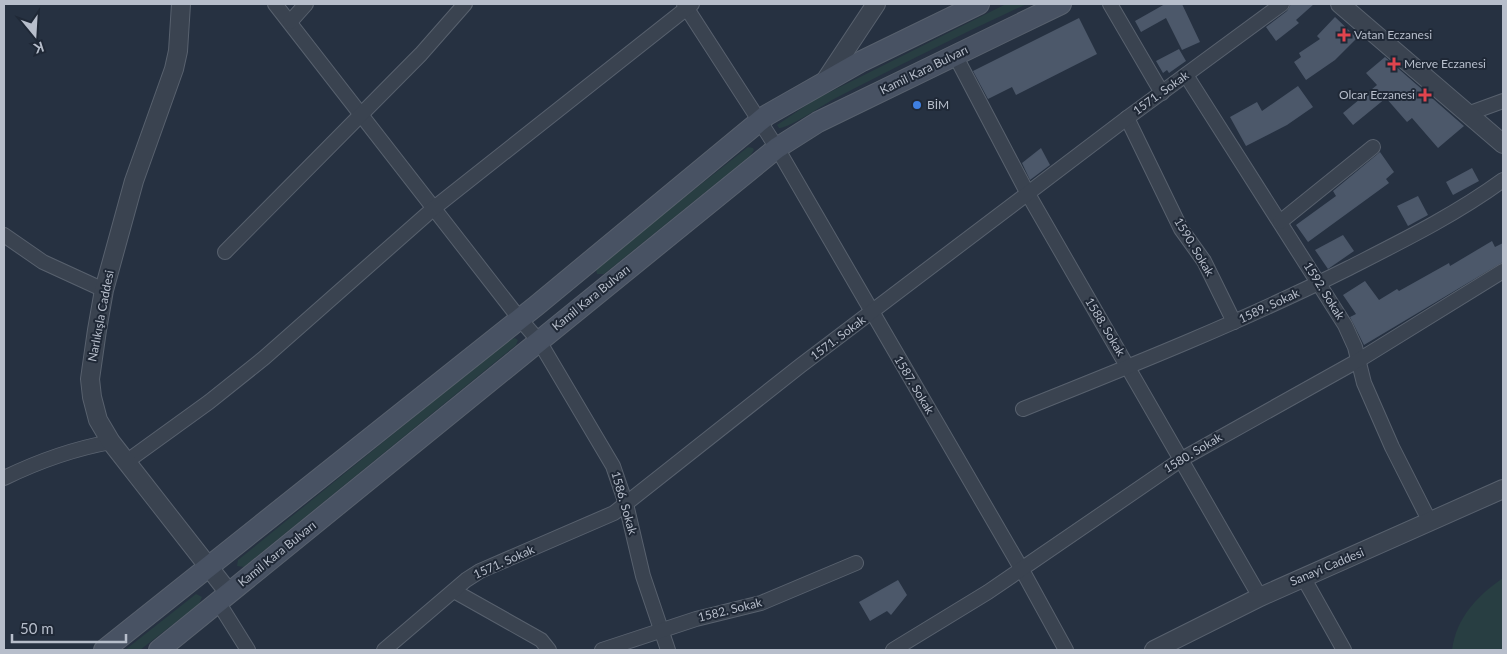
<svg xmlns="http://www.w3.org/2000/svg" width="1507" height="654" font-family="Lato,sans-serif">
	<style>
		.green { fill: #283e42 }
		.building { fill: #4c586a }
		.lines { fill: none; stroke-linecap: round; stroke-linejoin: round }
		.minor-casing { stroke: #58616e; stroke-width: 16 }
		.tertiary-casing { stroke: #58616e; stroke-width: 20 }
		.secondary-casing { stroke: #58616e; stroke-width: 22 }
		.minor { stroke: #3a4350; stroke-width: 14 }
		.tertiary { stroke: #3a4350; stroke-width: 18 }
		.secondary { stroke: #485263; stroke-width: 20 }
		.health-dot { fill: #e0444e; stroke: #1f2836; stroke-width: 2 }
		.shop-dot { fill: #3f7fe0; stroke: #1f2836; stroke-width: 2 }
		.labels { text-anchor: middle; stroke-width: 4; stroke-linejoin: round; paint-order: stroke }
		.poi-label { font-size: 12px; fill: #b7becb; stroke: #1f2836; text-anchor: start }
		.street-label { font-size: 12px; fill: #b7becb; stroke: #1f2836 }
	</style>
	<rect width="100%" height="100%" fill="#263141"/>
	<g class="green">
		<path d="M 1006,4 L 1027,4 C 961,34 897,67 832,100 C 822,106 787,129 779,128 L 777,125 L 814,100 Z"/>
		<polygon points="748,147 753,148 754,150 750,156 604,274 597,274 596,269 600,264"/>
		<polygon points="515,338 518,340 516,345 244,567 237,566 238,560 510,339"/>
		<path d="M 1503,578 L 1503,650 L 1452,650 C 1456,618 1477,596 1503,578 Z"/>
		<polygon points="196,594 202,597 199,604 140,650 125,650"/>
	</g>
	<g class="building">
		<polygon points="1165,4 1182,4 1200,42 1182,50 1166,18 1141,32 1135,21"/>
		<polygon points="1291,4 1314,4 1296,20 1299,23 1276,41 1266,27 1287,11"/>
		<polygon points="1335,17 1357,38 1335,60 1306,80 1294,62 1301,57 1299,53 1320,39 1317,36"/>
		<polygon points="1079,18 1097,54 1016,95 1012,87 988,99 973,71"/>
		<polygon points="1179,49 1186,61 1169,73 1167,70 1163,73 1156,61"/>
		<polygon points="1385,57 1464,126 1438,148 1412,118 1407,122 1386,98 1353,125 1343,113 1377,85 1366,73"/>
		<polygon points="1298,86 1313,107 1287,125 1246,146 1230,117 1257,102 1262,111"/>
		<polygon points="1041,148 1050,165 1030,180 1022,163"/>
		<polygon points="1380,152 1394,172 1386,179 1389,183 1308,242 1296,225 1336,196 1333,191"/>
		<polygon points="1472,168 1479,181 1453,195 1446,182"/>
		<polygon points="1418,196 1428,215 1408,226 1397,206"/>
		<polygon points="1343,235 1354,251 1328,269 1315,250"/>
		<polygon points="1492,241 1495,247 1503,243 1503,262 1364,345 1350,317 1356,314 1343,295 1365,281 1379,300 1397,289 1399,291 1449,263 1450,266"/>
		<polygon points="898,580 907,595 891,615 887,611 870,621 859,602"/>
	</g>
	<g class="lines">
		<g class="minor-casing">
			<g id="minor">
				<polyline points="275,4 519,318 539,341 613,466 626,504 643,576 668,650"/>
				<polyline points="684,4 777,148 1021,568 1066,650"/>
				<polyline points="1110,4 1162,93"/>
				<polyline points="290,22 306,4"/>
				<polyline points="955,55 1028,194 1260,597"/>
				<polyline points="1186,75 1345,325 1355,347 1364,383 1392,447 1430,522"/>
				<polyline points="1470,113 1503,101"/>
				<polyline points="1127,118 1181,229 1204,261 1234,322"/>
				<polyline points="1280,222 1373,147"/>
				<polyline points="4,235 43,262 104,290"/>
				<polyline points="225,252 421,54 465,4"/>
				<path d="M 1023,409 C 1133,365 1243,321 1349,268 C 1402,241 1455,215 1503,180"/>
				<polyline points="126,462 209,402 264,358 434,208 692,4"/>
				<path d="M 4,478 C 39,461 72,449 111,442"/>
				<polyline points="1303,577 1344,650"/>
				<polyline points="454,591 541,640 549,650"/>
				<polyline points="218,602 248,650"/>
				<polyline points="384,650 466,580 480,571 614,513 800,366 1127,118 1282,4"/>
				<polyline points="602,650 696,619 761,603 856,563"/>
				<polyline points="893,650 988,592 1182,459 1359,360 1503,271"/>
			</g>
		</g>
		<g class="tertiary-casing">
			<g id="tertiary">
				<polyline points="181,4 178,51 174,69 134,181 104,290 97,330 90,379 92,397 98,420 111,442 229,593"/>
				<polyline points="1340,4 1503,144"/>
				<polyline points="825,81 876,4"/>
				<polyline points="1154,650 1260,597 1503,489"/>
			</g>
		</g>
		<g class="secondary-casing">
			<g id="secondary">
				<polyline points="104,650 536,306 767,115 862,61 979,4"/>
				<polyline points="159,650 777,148 818,122 1061,4"/>
			</g>
		</g>
		<use href="#minor" class="minor"/>
		<use href="#tertiary" class="tertiary"/>
		<use href="#secondary" class="secondary"/>
	</g>
	<g class="health-dot">
		<path d="M1341.5 27.5h5v5h5v5h-5v5h-5v-5h-5v-5h5z"/>
		<path d="M1391.5 56.5h5v5h5v5h-5v5h-5v-5h-5v-5h5z"/>
		<path d="M1422.5 87.5h5v5h5v5h-5v5h-5v-5h-5v-5h5z"/>
	</g>
	<circle class="shop-dot" cx="917" cy="105" r="5"/>
	<g class="labels">
		<g class="poi-label">
			<text x="1354" y="39">Vatan Eczanesi</text>
			<text x="1404" y="68">Merve Eczanesi</text>
			<text x="1415" y="99" text-anchor="end">Olcar Eczanesi</text>
			<text x="927" y="109">BİM</text>
		</g>
		<g class="street-label">
			<text transform="translate(924 70) rotate(-26)" y="4">Kamil Kara Bulvarı</text>
			<text transform="translate(1161 93) rotate(-36)" y="4">1571. Sokak</text>
			<text transform="translate(1194 247) rotate(59)" y="4">1590. Sokak</text>
			<text transform="translate(1324 291) rotate(58)" y="4">1592. Sokak</text>
			<text transform="translate(591 298) rotate(-39)" y="4">Kamil Kara Bulvarı</text>
			<text transform="translate(1269 306) rotate(-25)" y="4">1589. Sokak</text>
			<text transform="translate(101 316) rotate(-79)" y="4">Narlıkışla Caddesi</text>
			<text transform="translate(1105 327) rotate(59)" y="4">1588. Sokak</text>
			<text transform="translate(838 338) rotate(-37)" y="4">1571. Sokak</text>
			<text transform="translate(914 385) rotate(59)" y="4">1587. Sokak</text>
			<text transform="translate(1193 453) rotate(-31)" y="4">1580. Sokak</text>
			<text transform="translate(624 503) rotate(74)" y="4">1586. Sokak</text>
			<text transform="translate(277 554) rotate(-39)" y="4">Kamil Kara Bulvarı</text>
			<text transform="translate(504 562) rotate(-24)" y="4">1571. Sokak</text>
			<text transform="translate(1327 567) rotate(-23)" y="4">Sanayi Caddesi</text>
			<text transform="translate(730 610) rotate(-14)" y="4">1582. Sokak</text>
		</g>
	</g>
	<rect width="1507" height="654" fill="none" stroke="#b7becb" stroke-width="10"/>
	<g transform="translate(35 35) rotate(162)" stroke="#1f2836" stroke-width="4" paint-order="stroke">
	<path d="M0-4L9 19L0 12L-9 19Z" fill="#b7becb"/>
	<text y="-8" font-size="14" font-weight="bold" text-anchor="middle" fill="#b7becb">K</text>
	</g>
	<path d="M12 634v8h114v-8" fill="none" stroke="#b7becb" stroke-width="2.5"/>
	<text x="20" y="634" font-size="15" fill="#b7becb" stroke="#1f2836" stroke-width="4" paint-order="stroke">50 m</text>
</svg>
